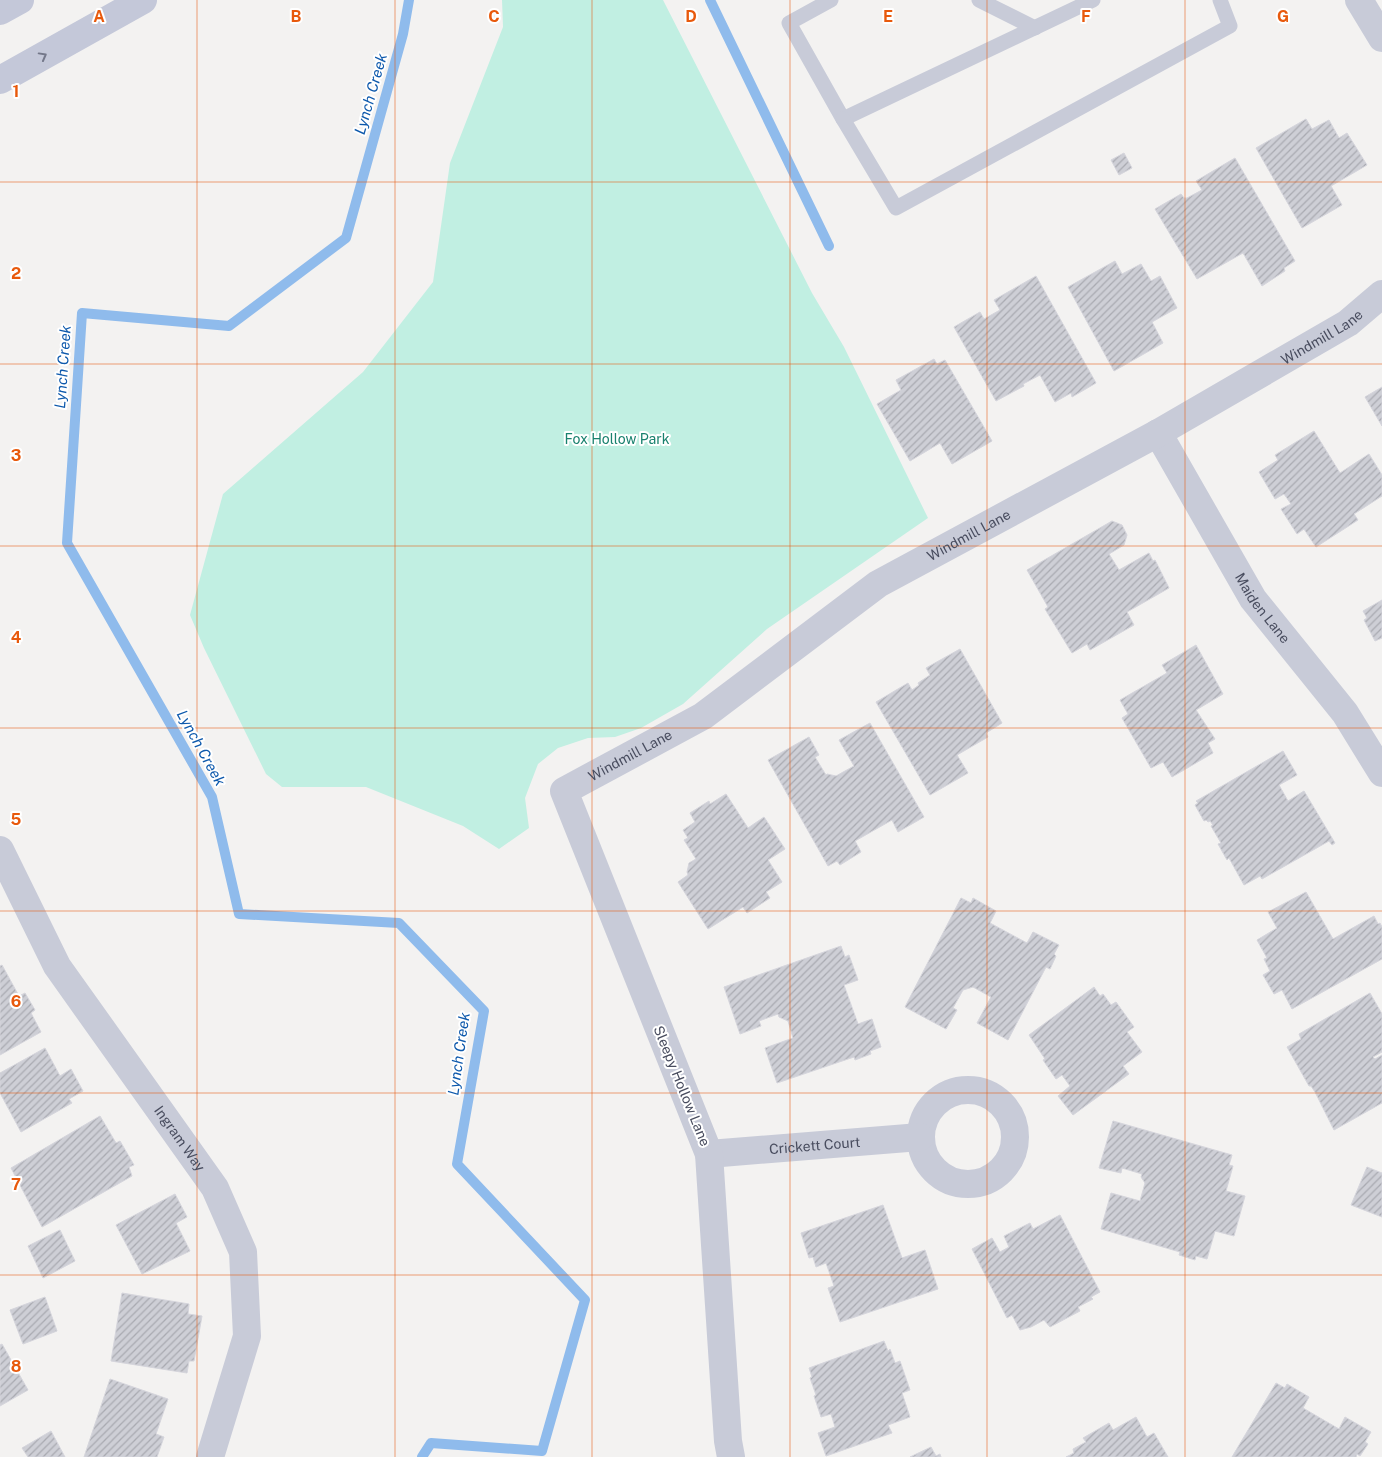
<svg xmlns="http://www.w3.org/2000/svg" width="1382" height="1457" font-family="'Public Sans',sans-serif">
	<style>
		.green { fill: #c1efe2 }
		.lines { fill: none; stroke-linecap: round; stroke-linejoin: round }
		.stream { stroke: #8fbbec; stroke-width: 10 }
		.building { fill: url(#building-hatch); stroke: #d5d5dc }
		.service { stroke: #c8cbd8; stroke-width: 15 }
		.minor { stroke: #c8cbd8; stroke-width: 28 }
		.secondary { stroke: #c4c8d9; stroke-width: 28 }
		.oneway { stroke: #74788a }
		.grid { fill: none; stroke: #e8590c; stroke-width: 1; stroke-opacity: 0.55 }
		.labels { text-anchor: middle; stroke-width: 4; stroke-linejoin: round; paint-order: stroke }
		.street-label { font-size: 14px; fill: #494d5f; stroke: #fff }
		.park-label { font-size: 14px; fill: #19816e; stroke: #fff }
		.water-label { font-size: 15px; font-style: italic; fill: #0e59ac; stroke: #fff }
		.grid-label { font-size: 16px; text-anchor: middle; font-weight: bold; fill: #e8590c; stroke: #fff; stroke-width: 4; stroke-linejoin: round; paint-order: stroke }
	</style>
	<defs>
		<pattern id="building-hatch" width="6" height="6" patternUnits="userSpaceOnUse" patternTransform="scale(1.25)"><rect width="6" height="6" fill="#cecfd6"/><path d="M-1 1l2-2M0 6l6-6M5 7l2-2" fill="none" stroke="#a9aab1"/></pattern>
	</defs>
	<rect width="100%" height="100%" fill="#f3f2f1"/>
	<polygon class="green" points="502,0 663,0 812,293 844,347 928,518 767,629 683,704 641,728 615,737 588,738 558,748 538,764 525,798 529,828 499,849 463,826 366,787 282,787 266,774 204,648 190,615 223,494 363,372 433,282 450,163 503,27"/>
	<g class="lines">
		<g class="stream">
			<polyline points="409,0 403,34 346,238 229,326 82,313 67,543 212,797 239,914 399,923 484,1011 457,1164 585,1300 542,1451 431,1443 422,1457"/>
			<polyline points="710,0 829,246"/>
		</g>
	</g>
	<g class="building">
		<polygon points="1306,119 1312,129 1329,120 1339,138 1347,133 1367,165 1331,186 1342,205 1302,228 1256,148"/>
		<polygon points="1124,153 1132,168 1119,175 1111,160"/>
		<polygon points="1235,158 1295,261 1284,268 1285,271 1262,286 1243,253 1197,279 1155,209 1181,194 1184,198 1187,198 1202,190 1196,181"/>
		<polygon points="1115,261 1122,274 1141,264 1151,281 1160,276 1177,308 1152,322 1163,343 1114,371 1068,287"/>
		<polygon points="1036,276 1096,383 1072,397 1071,393 1055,402 1040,375 1023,384 1024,386 996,401 954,327 980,312 984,319 1000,310 994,300"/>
		<polygon points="934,359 937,364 945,360 992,441 952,464 940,443 910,461 877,404 901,390 896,380"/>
		<polygon points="1382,387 1382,426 1365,397"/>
		<polygon points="1314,431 1340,473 1369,454 1382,475 1382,496 1354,514 1358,520 1316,547 1304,529 1297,534 1281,509 1291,504 1284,494 1275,499 1259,472 1278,460 1275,455"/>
		<polygon points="1112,521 1122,525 1127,535 1124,545 1109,554 1119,570 1149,553 1153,561 1155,560 1169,588 1127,612 1134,625 1090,650 1087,644 1072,653 1045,609 1048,607 1027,570"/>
		<polygon points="1382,600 1382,638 1375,641 1364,620 1367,618 1363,611"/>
		<polygon points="1196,645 1223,694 1196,710 1215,739 1208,743 1213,753 1172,777 1163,762 1151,768 1122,718 1128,714 1120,700 1167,673 1162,665"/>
		<polygon points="960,649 1002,723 986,733 988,737 957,755 968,773 930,795 876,702 908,683 912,690 919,685 918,683 930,675 926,668"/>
		<polygon points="870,723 924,817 898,832 892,820 855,841 861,852 840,865 837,861 828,866 768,760 809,737 819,755 815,757 826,775 827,774 836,776 854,766 839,740"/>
		<polygon points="1283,751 1297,775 1279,785 1288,801 1304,791 1335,843 1332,845 1329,841 1262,879 1260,876 1244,885 1229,858 1227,860 1218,844 1221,843 1211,826 1213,825 1210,821 1208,822 1206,820 1204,821 1195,805 1198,803 1196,801"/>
		<polygon points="726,794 748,828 764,817 785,849 768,860 782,882 766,892 770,898 747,913 743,907 708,929 678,882 688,875 687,872 689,863 696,859 684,840 688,838 683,830 695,822 690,813 709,801 710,804"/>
		<polygon points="1306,892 1333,939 1374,916 1378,924 1380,923 1382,927 1382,959 1292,1009 1282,990 1274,994 1263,975 1270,971 1264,959 1267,958 1257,940 1277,928 1268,912"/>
		<polygon points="961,898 971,903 973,898 996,911 990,923 1027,943 1033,932 1059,945 1054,954 1056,956 1050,969 1046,967 1008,1040 977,1023 991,997 973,987 963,990 953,1008 957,1010 946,1029 905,1007"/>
		<polygon points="841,946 845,957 849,955 858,980 844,985 858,1024 872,1019 881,1047 870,1051 871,1054 855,1060 854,1057 777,1083 765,1048 793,1038 788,1021 779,1017 778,1014 759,1021 761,1026 740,1034 724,987"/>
		<polygon points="2,965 19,996 25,993 35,1010 31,1013 41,1032 0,1055 0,966"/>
		<polygon points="1094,987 1100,996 1103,994 1111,1005 1116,1002 1134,1027 1127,1032 1142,1052 1123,1066 1129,1074 1073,1115 1058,1096 1070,1086 1062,1075 1056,1079 1043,1060 1045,1059 1029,1035"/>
		<polygon points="1370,993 1382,1014 1382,1052 1373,1057 1375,1059 1382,1055 1382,1103 1334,1130 1315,1092 1311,1086 1309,1086 1287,1047 1301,1039 1299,1034"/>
		<polygon points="45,1048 60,1076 71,1069 83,1091 69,1099 72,1103 21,1132 0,1093 0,1073"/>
		<polygon points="100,1116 116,1143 120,1141 134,1165 129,1167 132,1176 42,1227 11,1168"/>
		<polygon points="1113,1121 1232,1155 1229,1165 1233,1166 1226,1191 1245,1196 1234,1236 1215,1231 1207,1259 1196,1256 1195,1260 1179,1255 1180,1252 1101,1229 1111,1193 1140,1201 1145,1183 1141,1177 1142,1174 1122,1168 1121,1173 1099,1168"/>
		<polygon points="1367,1167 1382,1173 1382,1217 1351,1205"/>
		<polygon points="175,1194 187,1217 176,1223 190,1251 142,1274 116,1225"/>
		<polygon points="883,1205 902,1258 925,1250 938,1289 840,1322 828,1288 834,1286 826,1263 816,1267 813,1257 809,1258 801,1233"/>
		<polygon points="1060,1215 1100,1292 1091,1297 1093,1299 1078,1307 1080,1311 1050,1327 1044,1320 1031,1327 1020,1330 1012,1315 1007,1318 972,1249 992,1238 1000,1252 1009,1247 1004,1236 1030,1223 1033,1229"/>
		<polygon points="60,1230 75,1261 43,1278 28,1246"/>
		<polygon points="122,1293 189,1304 188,1314 202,1316 194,1361 189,1361 187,1373 111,1361"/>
		<polygon points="45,1297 57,1331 23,1344 10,1310"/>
		<polygon points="884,1341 888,1351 890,1349 895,1363 900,1361 910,1390 902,1393 910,1417 888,1425 892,1433 826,1456 818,1433 835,1427 831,1414 821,1417 814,1396 816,1395 810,1378 812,1377 809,1368"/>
		<polygon points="2,1344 28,1390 0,1406 0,1345"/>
		<polygon points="110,1379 168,1399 156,1434 164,1437 157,1457 84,1457"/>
		<polygon points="1276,1383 1285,1388 1287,1384 1309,1397 1303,1408 1339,1429 1345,1417 1371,1432 1365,1442 1368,1444 1360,1456 1357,1454 1356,1457 1232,1457"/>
		<polygon points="1136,1417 1147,1437 1154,1433 1168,1457 1066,1457 1074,1453 1073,1449 1086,1442 1083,1438 1109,1423 1113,1430"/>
		<polygon points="51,1431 65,1457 28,1457 22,1448"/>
		<polygon points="931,1447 936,1456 940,1454 941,1457 910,1457"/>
	</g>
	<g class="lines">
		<g class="service">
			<polyline points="831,0 789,23 843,119 1093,0"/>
			<polyline points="979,0 1035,28"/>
			<polyline points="843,119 896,208 1230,26 1220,0"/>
		</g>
		<g class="minor">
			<polyline points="1359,0 1382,38"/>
			<path id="s1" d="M 1158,433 L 1253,599 L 1345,713 L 1382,773"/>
			<path id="s2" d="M 0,850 L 57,966 L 215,1188 L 243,1252 L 247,1336 L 210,1457"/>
			<circle cx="968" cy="1137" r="47"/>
			<path id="s3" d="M 709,1154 L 920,1137"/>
			<path id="s4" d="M 731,1457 L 728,1441 L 709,1154 L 564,791 L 703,716 L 878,584 L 1158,433 L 1348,323 L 1382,294"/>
		</g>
		<g class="secondary">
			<polyline points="0,11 20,0"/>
			<polyline points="0,80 143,0"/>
		</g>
	</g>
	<defs><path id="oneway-chevron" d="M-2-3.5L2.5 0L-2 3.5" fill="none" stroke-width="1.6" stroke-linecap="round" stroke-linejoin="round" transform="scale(1.25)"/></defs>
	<use class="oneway" href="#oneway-chevron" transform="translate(43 56) rotate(-29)"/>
	<path class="grid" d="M 197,0 L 197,1457M 395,0 L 395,1457M 592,0 L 592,1457M 790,0 L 790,1457M 987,0 L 987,1457M 1185,0 L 1185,1457M 0,182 L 1382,182M 0,364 L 1382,364M 0,546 L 1382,546M 0,728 L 1382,728M 0,911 L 1382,911M 0,1093 L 1382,1093M 0,1275 L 1382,1275"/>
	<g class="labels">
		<g class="street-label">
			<text dy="5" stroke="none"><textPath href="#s4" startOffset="1580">Windmill Lane</textPath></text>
			<text dy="5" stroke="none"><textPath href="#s4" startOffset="1175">Windmill Lane</textPath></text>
			<text dy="5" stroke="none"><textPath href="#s1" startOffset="204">Maiden Lane</textPath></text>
			<text dy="5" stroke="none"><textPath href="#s4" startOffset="770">Windmill Lane</textPath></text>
			<text transform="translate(682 1086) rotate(68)" y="5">Sleepy Hollow Lane</text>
			<text dy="5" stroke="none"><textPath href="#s2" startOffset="341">Ingram Way</textPath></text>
			<text dy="5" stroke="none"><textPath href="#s3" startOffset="106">Crickett Court</textPath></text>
		</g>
		<g class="park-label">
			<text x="617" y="444">Fox Hollow Park</text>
		</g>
		<g class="water-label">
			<text transform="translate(371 94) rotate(-74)" y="5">Lynch Creek</text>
			<text transform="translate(63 367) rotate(-86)" y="5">Lynch Creek</text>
			<text transform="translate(201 748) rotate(61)" y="5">Lynch Creek</text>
			<text transform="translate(459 1054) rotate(-82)" y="5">Lynch Creek</text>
		</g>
	</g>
	<g class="grid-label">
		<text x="99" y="22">A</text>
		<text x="296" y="22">B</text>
		<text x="494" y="22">C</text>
		<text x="691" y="22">D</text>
		<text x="888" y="22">E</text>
		<text x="1086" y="22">F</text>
		<text x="1283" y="22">G</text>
		<text x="16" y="97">1</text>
		<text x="16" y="279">2</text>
		<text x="16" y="461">3</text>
		<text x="16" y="643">4</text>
		<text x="16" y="825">5</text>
		<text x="16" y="1007">6</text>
		<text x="16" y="1190">7</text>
		<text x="16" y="1372">8</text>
	</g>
</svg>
